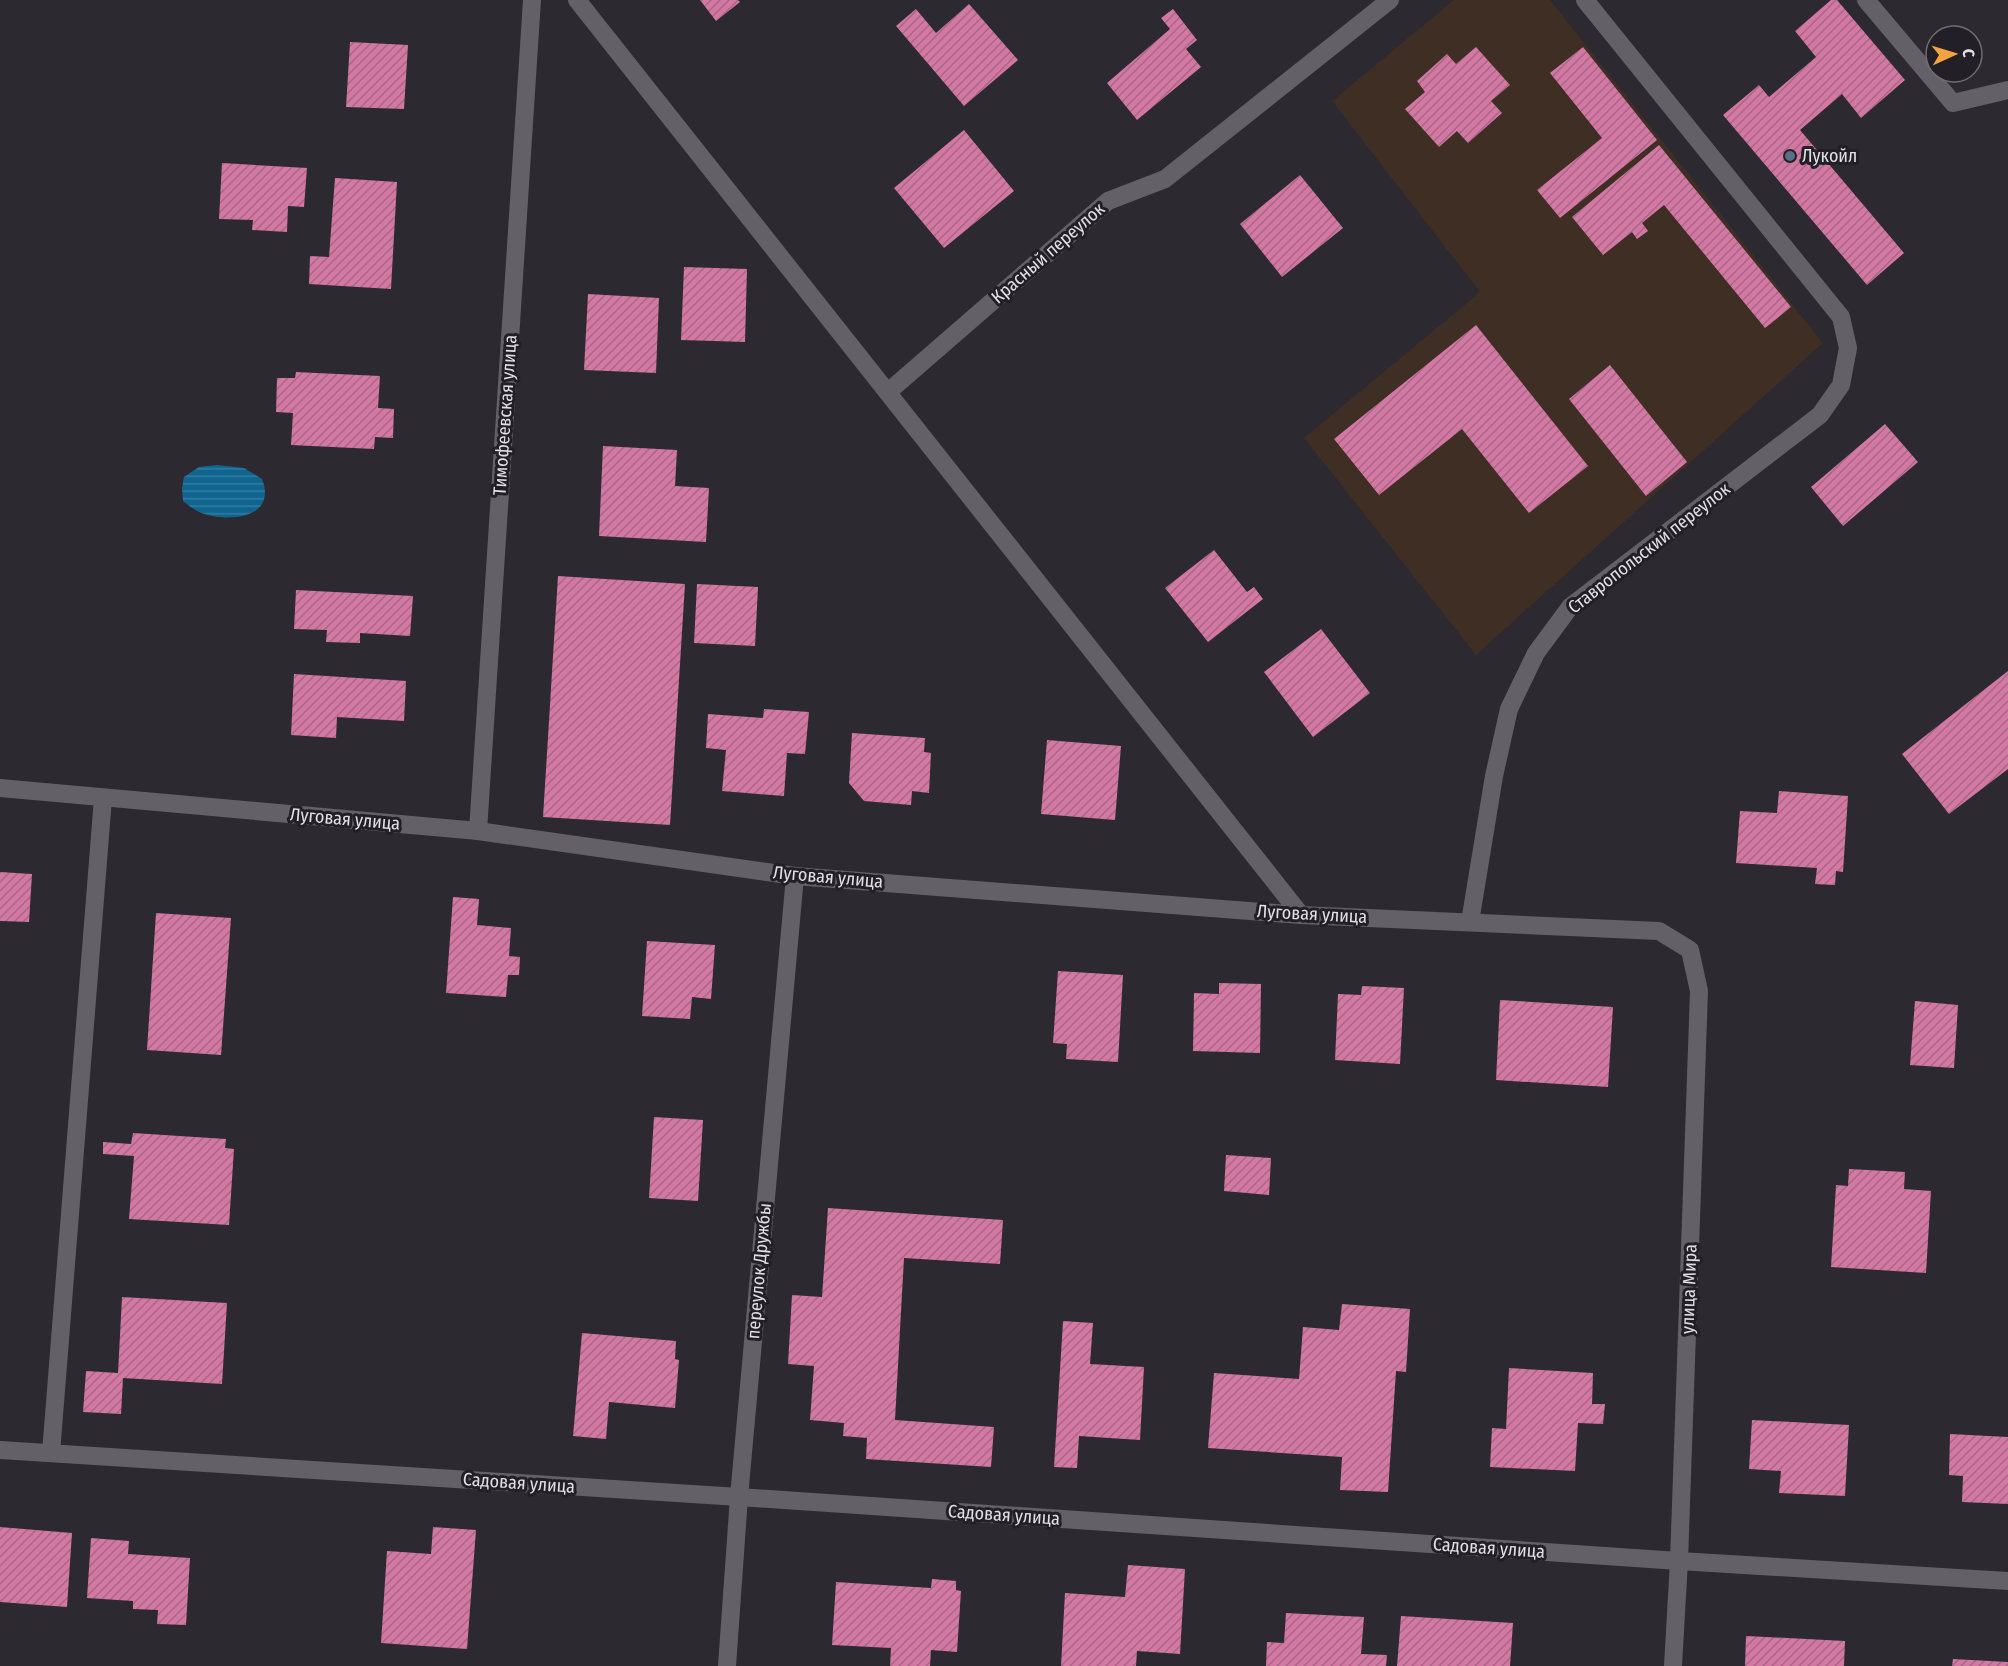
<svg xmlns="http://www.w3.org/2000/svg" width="2008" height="1666" font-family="'Fira Sans Condensed',sans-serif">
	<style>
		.commercial { fill: #3f2e24 }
		.water { fill: url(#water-rules) }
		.building { fill: url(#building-hatch) }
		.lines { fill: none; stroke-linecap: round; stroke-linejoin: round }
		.minor { stroke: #646068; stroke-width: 18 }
		.service-dot { fill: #5c6f8a; stroke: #231f26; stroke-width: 2 }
		.labels { text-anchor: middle; stroke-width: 6; stroke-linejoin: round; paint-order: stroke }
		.poi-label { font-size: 18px; fill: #e2dfe4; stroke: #231f26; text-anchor: start }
		.street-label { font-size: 18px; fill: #e2dfe4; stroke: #231f26 }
	</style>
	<defs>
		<pattern id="water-rules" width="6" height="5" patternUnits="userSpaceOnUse" patternTransform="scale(1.5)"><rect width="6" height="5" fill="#106590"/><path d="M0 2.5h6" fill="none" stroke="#327b9f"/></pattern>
		<pattern id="building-hatch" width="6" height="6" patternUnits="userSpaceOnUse" patternTransform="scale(1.5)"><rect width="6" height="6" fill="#d377a3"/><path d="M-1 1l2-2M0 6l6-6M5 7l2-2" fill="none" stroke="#a86786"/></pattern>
	</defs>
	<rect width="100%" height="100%" fill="#2c2930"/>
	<polygon class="commercial" points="1454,0 1550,0 1823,343 1476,655 1304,438 1480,292 1332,101"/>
	<path class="water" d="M 217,465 L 244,468 L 262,479 C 278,520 225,523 199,512 C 193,509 188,505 183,501 L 182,488 L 184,477 L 199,467 Z"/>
	<g class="building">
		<polygon points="700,0 738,0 740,2 716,21"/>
		<polygon points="1831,0 1837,0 1905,80 1861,118 1842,94 1800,130 1904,253 1867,285 1723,115 1759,85 1769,97 1816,57 1795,31"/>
		<polygon points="969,4 1018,60 964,106 896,26 916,9 936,33"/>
		<polygon points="1173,9 1197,40 1186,49 1201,67 1137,120 1107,83 1170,29 1161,18"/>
		<polygon points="350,42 408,45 404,109 346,107"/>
		<polygon points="1476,47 1510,85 1491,101 1502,113 1468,143 1457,131 1439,147 1405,109 1425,92 1417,81 1447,54 1456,64"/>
		<polygon points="1583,47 1657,140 1560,218 1537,190 1602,138 1550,73"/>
		<polygon points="964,130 1014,191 944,248 894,188"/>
		<polygon points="1659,145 1791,307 1765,328 1664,205 1642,223 1648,231 1637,239 1632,232 1603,255 1572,217"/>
		<polygon points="222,163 307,168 304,207 288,206 287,232 252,230 253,220 219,219"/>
		<polygon points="1300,175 1343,228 1282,277 1240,224"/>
		<polygon points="335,178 397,182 391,289 309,284 310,256 329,257"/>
		<polygon points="684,267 747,269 745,342 681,340"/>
		<polygon points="588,294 659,298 656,373 584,370"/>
		<polygon points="1476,325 1588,466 1529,513 1462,429 1379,495 1334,439"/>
		<polygon points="1610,365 1687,462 1646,496 1569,399"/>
		<polygon points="296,372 380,376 378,408 394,409 393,438 375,437 374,449 291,445 293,413 276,412 277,378 295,378"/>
		<polygon points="1885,424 1918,462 1843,526 1811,487"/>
		<polygon points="603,446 677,450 675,486 709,488 706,542 599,536"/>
		<polygon points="1214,550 1247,592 1254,587 1263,599 1208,642 1165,588"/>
		<polygon points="558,576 685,584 670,825 543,817"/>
		<polygon points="697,584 758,587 755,646 694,643"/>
		<polygon points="296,590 413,596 410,636 360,633 360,643 326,642 327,630 294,629"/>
		<polygon points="1321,629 1370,693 1313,737 1264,672"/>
		<polygon points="2008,671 2008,769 1949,814 1902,754"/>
		<polygon points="294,674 406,681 404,721 337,717 336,738 291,735"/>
		<polygon points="764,709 809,712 805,754 787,753 784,796 722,791 726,750 706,748 708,714 763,718"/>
		<polygon points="852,733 925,738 924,752 931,753 929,793 912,791 911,805 864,801 849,783"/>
		<polygon points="1047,740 1121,746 1115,820 1041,814"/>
		<polygon points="1779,791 1848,796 1843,872 1836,871 1835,885 1815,884 1817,868 1736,863 1740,811 1777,813"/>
		<polygon points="0,872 32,874 29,922 0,921"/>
		<polygon points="453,897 479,899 477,925 511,928 509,956 520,957 519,975 508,975 506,997 446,993"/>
		<polygon points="156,913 231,918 221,1055 147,1050"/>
		<polygon points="647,941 715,945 711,999 692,997 690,1019 642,1016"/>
		<polygon points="1058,971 1123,975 1118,1062 1066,1059 1067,1044 1053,1043"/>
		<polygon points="1219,983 1261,984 1260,1053 1193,1051 1194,993 1219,994"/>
		<polygon points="1362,986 1404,988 1400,1064 1335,1060 1338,994 1361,995"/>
		<polygon points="1500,1000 1613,1007 1608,1087 1496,1080"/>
		<polygon points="1915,1001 1958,1005 1954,1068 1910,1065"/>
		<polygon points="654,1117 703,1120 698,1201 649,1198"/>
		<polygon points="133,1133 226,1139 225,1148 234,1149 229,1225 129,1219 134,1156 103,1154 103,1142 131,1144"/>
		<polygon points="1226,1155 1271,1158 1269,1195 1224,1191"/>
		<polygon points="1849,1169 1905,1172 1904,1189 1931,1191 1926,1273 1831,1267 1836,1185 1848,1186"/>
		<polygon points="828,1208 1003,1220 1000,1264 904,1258 895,1420 994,1427 991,1467 866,1459 867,1438 843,1436 844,1423 810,1420 814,1366 788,1364 792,1295 822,1297"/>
		<polygon points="122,1297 227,1303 222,1384 123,1378 121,1414 83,1412 86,1371 118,1373"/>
		<polygon points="1342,1304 1410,1309 1406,1372 1396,1371 1388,1492 1340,1490 1342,1457 1208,1448 1214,1373 1299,1379 1303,1327 1339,1330"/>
		<polygon points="1063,1321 1093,1323 1090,1364 1144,1367 1140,1440 1079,1436 1077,1468 1054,1467"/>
		<polygon points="582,1333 676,1341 675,1359 679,1360 675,1408 609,1402 606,1439 573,1436"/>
		<polygon points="1509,1368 1593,1373 1592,1404 1605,1404 1603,1424 1578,1423 1575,1471 1490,1467 1492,1428 1506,1429"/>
		<polygon points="1752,1420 1849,1425 1845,1496 1779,1493 1781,1471 1749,1469"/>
		<polygon points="1950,1434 2008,1437 2008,1504 1962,1502 1963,1476 1949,1475"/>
		<polygon points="0,1527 72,1533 67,1607 0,1602"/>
		<polygon points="433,1527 476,1530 467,1649 381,1643 387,1551 431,1554"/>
		<polygon points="91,1538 129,1541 128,1554 190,1558 186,1625 157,1624 158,1610 133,1609 133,1601 87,1598"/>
		<polygon points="1128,1565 1185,1569 1180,1654 1137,1651 1136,1666 1061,1666 1065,1593 1125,1597"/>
		<polygon points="932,1579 956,1581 956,1590 961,1591 957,1652 931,1650 930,1666 890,1666 891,1648 832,1645 836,1582 931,1588"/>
		<polygon points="1286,1613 1364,1617 1361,1654 1387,1655 1386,1666 1266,1666 1267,1642 1284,1643"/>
		<polygon points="1401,1616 1513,1623 1510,1666 1397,1666"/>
		<polygon points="1746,1636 1845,1641 1844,1666 1745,1666"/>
		<polygon points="1953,1659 2008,1662 2008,1666 1952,1666"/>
	</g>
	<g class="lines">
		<g class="minor">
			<polyline points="577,0 1301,915"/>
			<polyline points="1866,0 1953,103 2008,90"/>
			<polyline points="888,392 1108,201 1165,179 1390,0"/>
			<polyline points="0,788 478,831 795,876 1301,915 1659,931 1690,950 1699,991 1679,1561 1673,1666"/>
			<polyline points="478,831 532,0"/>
			<polyline points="1470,922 1494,776 1509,709 1536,653 1570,607 1820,415 1841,385 1848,348 1841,317 1585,0"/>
			<polyline points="0,1450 739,1497 1679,1561 2008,1581"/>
			<polyline points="51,1453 103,798"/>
			<polyline points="727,1666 739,1497 795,876"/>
		</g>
	</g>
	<circle class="service-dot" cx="1790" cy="156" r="6"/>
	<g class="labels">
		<g class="poi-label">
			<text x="1802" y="162">Лукойл</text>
		</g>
		<g class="street-label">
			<text transform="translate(1048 253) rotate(-41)" y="6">Красный переулок</text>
			<text transform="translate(505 415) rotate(-86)" y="6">Тимофеевская улица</text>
			<text transform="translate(1649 548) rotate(-38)" y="6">Ставропольский переулок</text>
			<text transform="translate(345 819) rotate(5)" y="6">Луговая улица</text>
			<text transform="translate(828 877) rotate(5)" y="6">Луговая улица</text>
			<text transform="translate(1312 914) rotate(3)" y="6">Луговая улица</text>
			<text transform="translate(759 1271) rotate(-85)" y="6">переулок Дружбы</text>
			<text transform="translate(1689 1289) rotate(-88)" y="6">улица Мира</text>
			<text transform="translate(519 1483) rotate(4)" y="6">Садовая улица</text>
			<text transform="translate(1004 1515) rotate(4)" y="6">Садовая улица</text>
			<text transform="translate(1489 1548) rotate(4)" y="6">Садовая улица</text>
		</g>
	</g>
	<g transform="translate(1954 54) rotate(86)"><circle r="28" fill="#231f26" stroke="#6f6c72" stroke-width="1.5"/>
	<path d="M0-4.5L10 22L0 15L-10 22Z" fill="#f3a442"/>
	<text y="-9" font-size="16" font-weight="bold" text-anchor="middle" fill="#e2dfe4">С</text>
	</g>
</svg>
